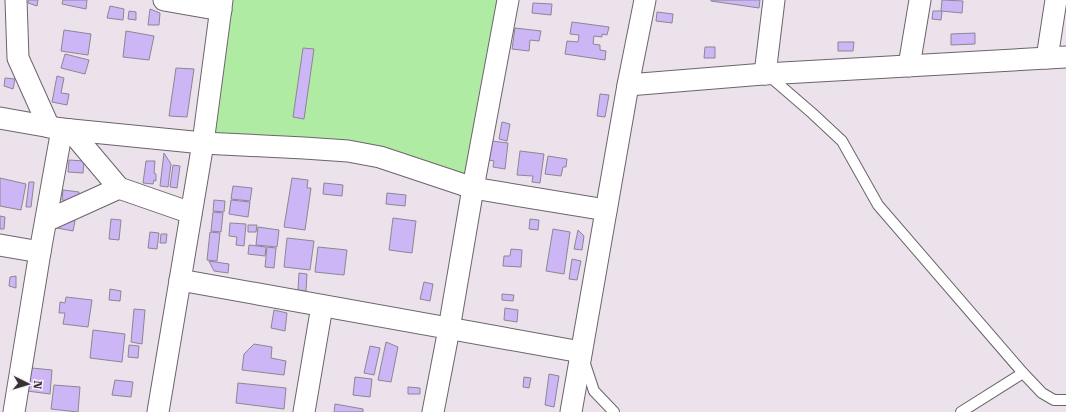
<svg xmlns="http://www.w3.org/2000/svg" width="1066" height="412" font-family="'Roboto Serif',serif">
	<style>
		.green { fill: #b0eba3 }
		.building { fill: #cdb6f5; stroke: #8b8792 }
		.lines { fill: none; stroke-linecap: round; stroke-linejoin: round }
		.service-casing { stroke: #6c646c; stroke-width: 12 }
		.minor-casing { stroke: #6c646c; stroke-width: 23 }
		.service { stroke: #fff; stroke-width: 10 }
		.minor { stroke: #fff; stroke-width: 21 }
	</style>
	<rect width="100%" height="100%" fill="#ebe2ec"/>
	<polygon class="green" points="232,0 500,0 468,179 211,137"/>
	<g class="building">
		<polygon points="29,0 38,0 37,6 28,3"/>
		<polygon points="63,0 87,0 86,9 62,4"/>
		<polygon points="711,0 760,0 759,8 711,1"/>
		<polygon points="942,0 963,1 962,13 941,11"/>
		<polygon points="533,3 552,4 551,15 532,13"/>
		<polygon points="110,6 124,9 123,20 107,18"/>
		<polygon points="150,9 160,13 159,25 148,25"/>
		<polygon points="129,11 136,12 136,20 128,19"/>
		<polygon points="933,11 941,11 942,12 941,20 932,19"/>
		<polygon points="657,12 673,14 672,23 656,21"/>
		<polygon points="572,22 609,27 607,35 602,34 602,37 594,36 593,44 600,45 600,50 606,51 605,60 565,54 567,41 578,42 579,35 570,34"/>
		<polygon points="515,28 541,31 539,41 530,40 529,51 512,49"/>
		<polygon points="64,30 91,34 88,55 61,51"/>
		<polygon points="126,31 154,36 149,60 123,57"/>
		<polygon points="975,33 975,44 951,45 951,34"/>
		<polygon points="838,42 854,42 853,51 838,51"/>
		<polygon points="705,47 715,47 715,58 704,58"/>
		<polygon points="303,48 314,49 304,119 293,117"/>
		<polygon points="65,54 89,60 85,74 61,68"/>
		<polygon points="176,68 194,69 187,117 169,116"/>
		<polygon points="57,76 64,78 61,93 69,94 67,105 52,102"/>
		<polygon points="5,78 15,79 13,89 4,86"/>
		<polygon points="600,94 609,95 605,117 597,116"/>
		<polygon points="502,122 510,124 507,141 499,139"/>
		<polygon points="492,141 508,143 505,169 493,167 494,161 489,160"/>
		<polygon points="520,151 544,154 540,183 532,182 533,176 517,175"/>
		<polygon points="164,153 171,164 168,187 160,186"/>
		<polygon points="548,156 567,159 566,167 563,167 561,176 545,174"/>
		<polygon points="69,160 84,161 83,173 68,172"/>
		<polygon points="146,161 155,161 154,173 156,174 156,181 154,180 153,184 143,183"/>
		<polygon points="173,165 180,166 177,188 170,187"/>
		<polygon points="0,178 26,184 21,210 0,206"/>
		<polygon points="292,178 308,180 307,188 311,188 305,230 284,227"/>
		<polygon points="29,182 34,182 31,207 26,207"/>
		<polygon points="324,183 343,185 342,196 323,194"/>
		<polygon points="233,186 252,188 250,201 231,199"/>
		<polygon points="63,190 79,192 78,202 62,200"/>
		<polygon points="387,193 406,195 405,206 386,204"/>
		<polygon points="214,200 225,201 224,212 213,211"/>
		<polygon points="231,200 250,202 248,217 229,214"/>
		<polygon points="213,212 223,213 221,232 211,231"/>
		<polygon points="0,216 5,217 4,229 0,229"/>
		<polygon points="59,218 75,221 73,231 57,228"/>
		<polygon points="393,218 416,221 412,253 389,250"/>
		<polygon points="111,219 121,220 119,240 109,239"/>
		<polygon points="530,219 539,220 538,230 529,229"/>
		<polygon points="230,223 246,224 244,246 236,245 237,237 229,236"/>
		<polygon points="248,225 257,225 256,232 248,232"/>
		<polygon points="258,227 279,230 277,247 256,245"/>
		<polygon points="553,229 570,232 564,274 546,271"/>
		<polygon points="578,230 584,236 582,250 574,249"/>
		<polygon points="150,232 159,233 157,249 148,248"/>
		<polygon points="210,232 220,233 217,261 207,260"/>
		<polygon points="161,234 167,234 166,243 160,243"/>
		<polygon points="287,238 314,241 310,270 284,267"/>
		<polygon points="249,245 266,247 265,256 248,254"/>
		<polygon points="267,247 276,248 274,268 265,267"/>
		<polygon points="318,247 347,250 344,275 315,272"/>
		<polygon points="511,249 522,250 521,267 503,266 504,256 510,256"/>
		<polygon points="572,259 581,261 577,280 569,279"/>
		<polygon points="209,261 229,264 228,273 214,271"/>
		<polygon points="299,273 307,274 306,291 298,290"/>
		<polygon points="16,276 16,288 9,286 10,277"/>
		<polygon points="424,282 433,284 430,301 420,299"/>
		<polygon points="110,289 121,291 120,301 109,300"/>
		<polygon points="502,294 514,295 513,301 502,300"/>
		<polygon points="66,297 92,300 88,327 63,324 65,313 59,313 60,302 65,303"/>
		<polygon points="505,308 518,310 517,322 504,320"/>
		<polygon points="134,309 145,310 142,344 131,342"/>
		<polygon points="274,310 287,313 285,331 271,328"/>
		<polygon points="93,330 125,334 122,362 90,358"/>
		<polygon points="386,342 398,347 391,382 378,380"/>
		<polygon points="254,344 272,347 271,358 286,361 284,375 242,370 244,354"/>
		<polygon points="129,345 139,346 138,358 128,357"/>
		<polygon points="370,346 380,348 374,375 364,373"/>
		<polygon points="32,368 52,370 50,394 27,391"/>
		<polygon points="549,374 559,376 554,407 545,405"/>
		<polygon points="355,377 372,379 370,397 353,395"/>
		<polygon points="524,377 531,378 529,388 523,387"/>
		<polygon points="115,380 133,382 131,397 112,395"/>
		<polygon points="238,383 286,388 284,409 236,403"/>
		<polygon points="54,385 80,387 78,412 51,409"/>
		<polygon points="408,387 420,388 420,394 408,394"/>
		<polygon points="335,404 363,409 363,412 334,412"/>
	</g>
	<g class="lines">
		<g class="service-casing">
			<g id="service">
				<polyline points="768,75 812,113 842,141 878,205 1023,373 1042,393 1054,400 1066,400"/>
				<polyline points="584,361 594,391 614,412"/>
				<polyline points="961,412 1023,373"/>
			</g>
		</g>
		<g class="minor-casing">
			<g id="minor">
				<polyline points="16,0 18,58 49,127"/>
				<polyline points="164,0 221,10"/>
				<polyline points="1047,58 1056,0"/>
				<polyline points="909,66 920,0"/>
				<polyline points="765,74 774,0"/>
				<polyline points="628,85 765,74 1066,57"/>
				<polyline points="0,118 62,129 203,143 304,148 348,151 380,157 473,188 606,210"/>
				<polyline points="70,130 119,188 191,213"/>
				<polyline points="46,221 119,188"/>
				<polyline points="0,245 40,252"/>
				<polyline points="180,280 581,352"/>
				<polyline points="14,412 40,252 62,129"/>
				<polyline points="158,412 203,143 222,0"/>
				<polyline points="304,412 322,306"/>
				<polyline points="433,412 449,329 473,188 508,0"/>
				<polyline points="571,412 628,85 645,0"/>
			</g>
		</g>
		<use href="#service" class="service"/>
		<use href="#minor" class="minor"/>
	</g>
	<g transform="translate(28 384) rotate(95)" stroke="#f8eff9" stroke-width="3" paint-order="stroke">
	<path d="M0-3L7 15L0 10L-7 15Z" fill="#353135"/>
	<text y="-6" font-size="11" font-weight="bold" text-anchor="middle" fill="#353135">N</text>
	</g>
</svg>
